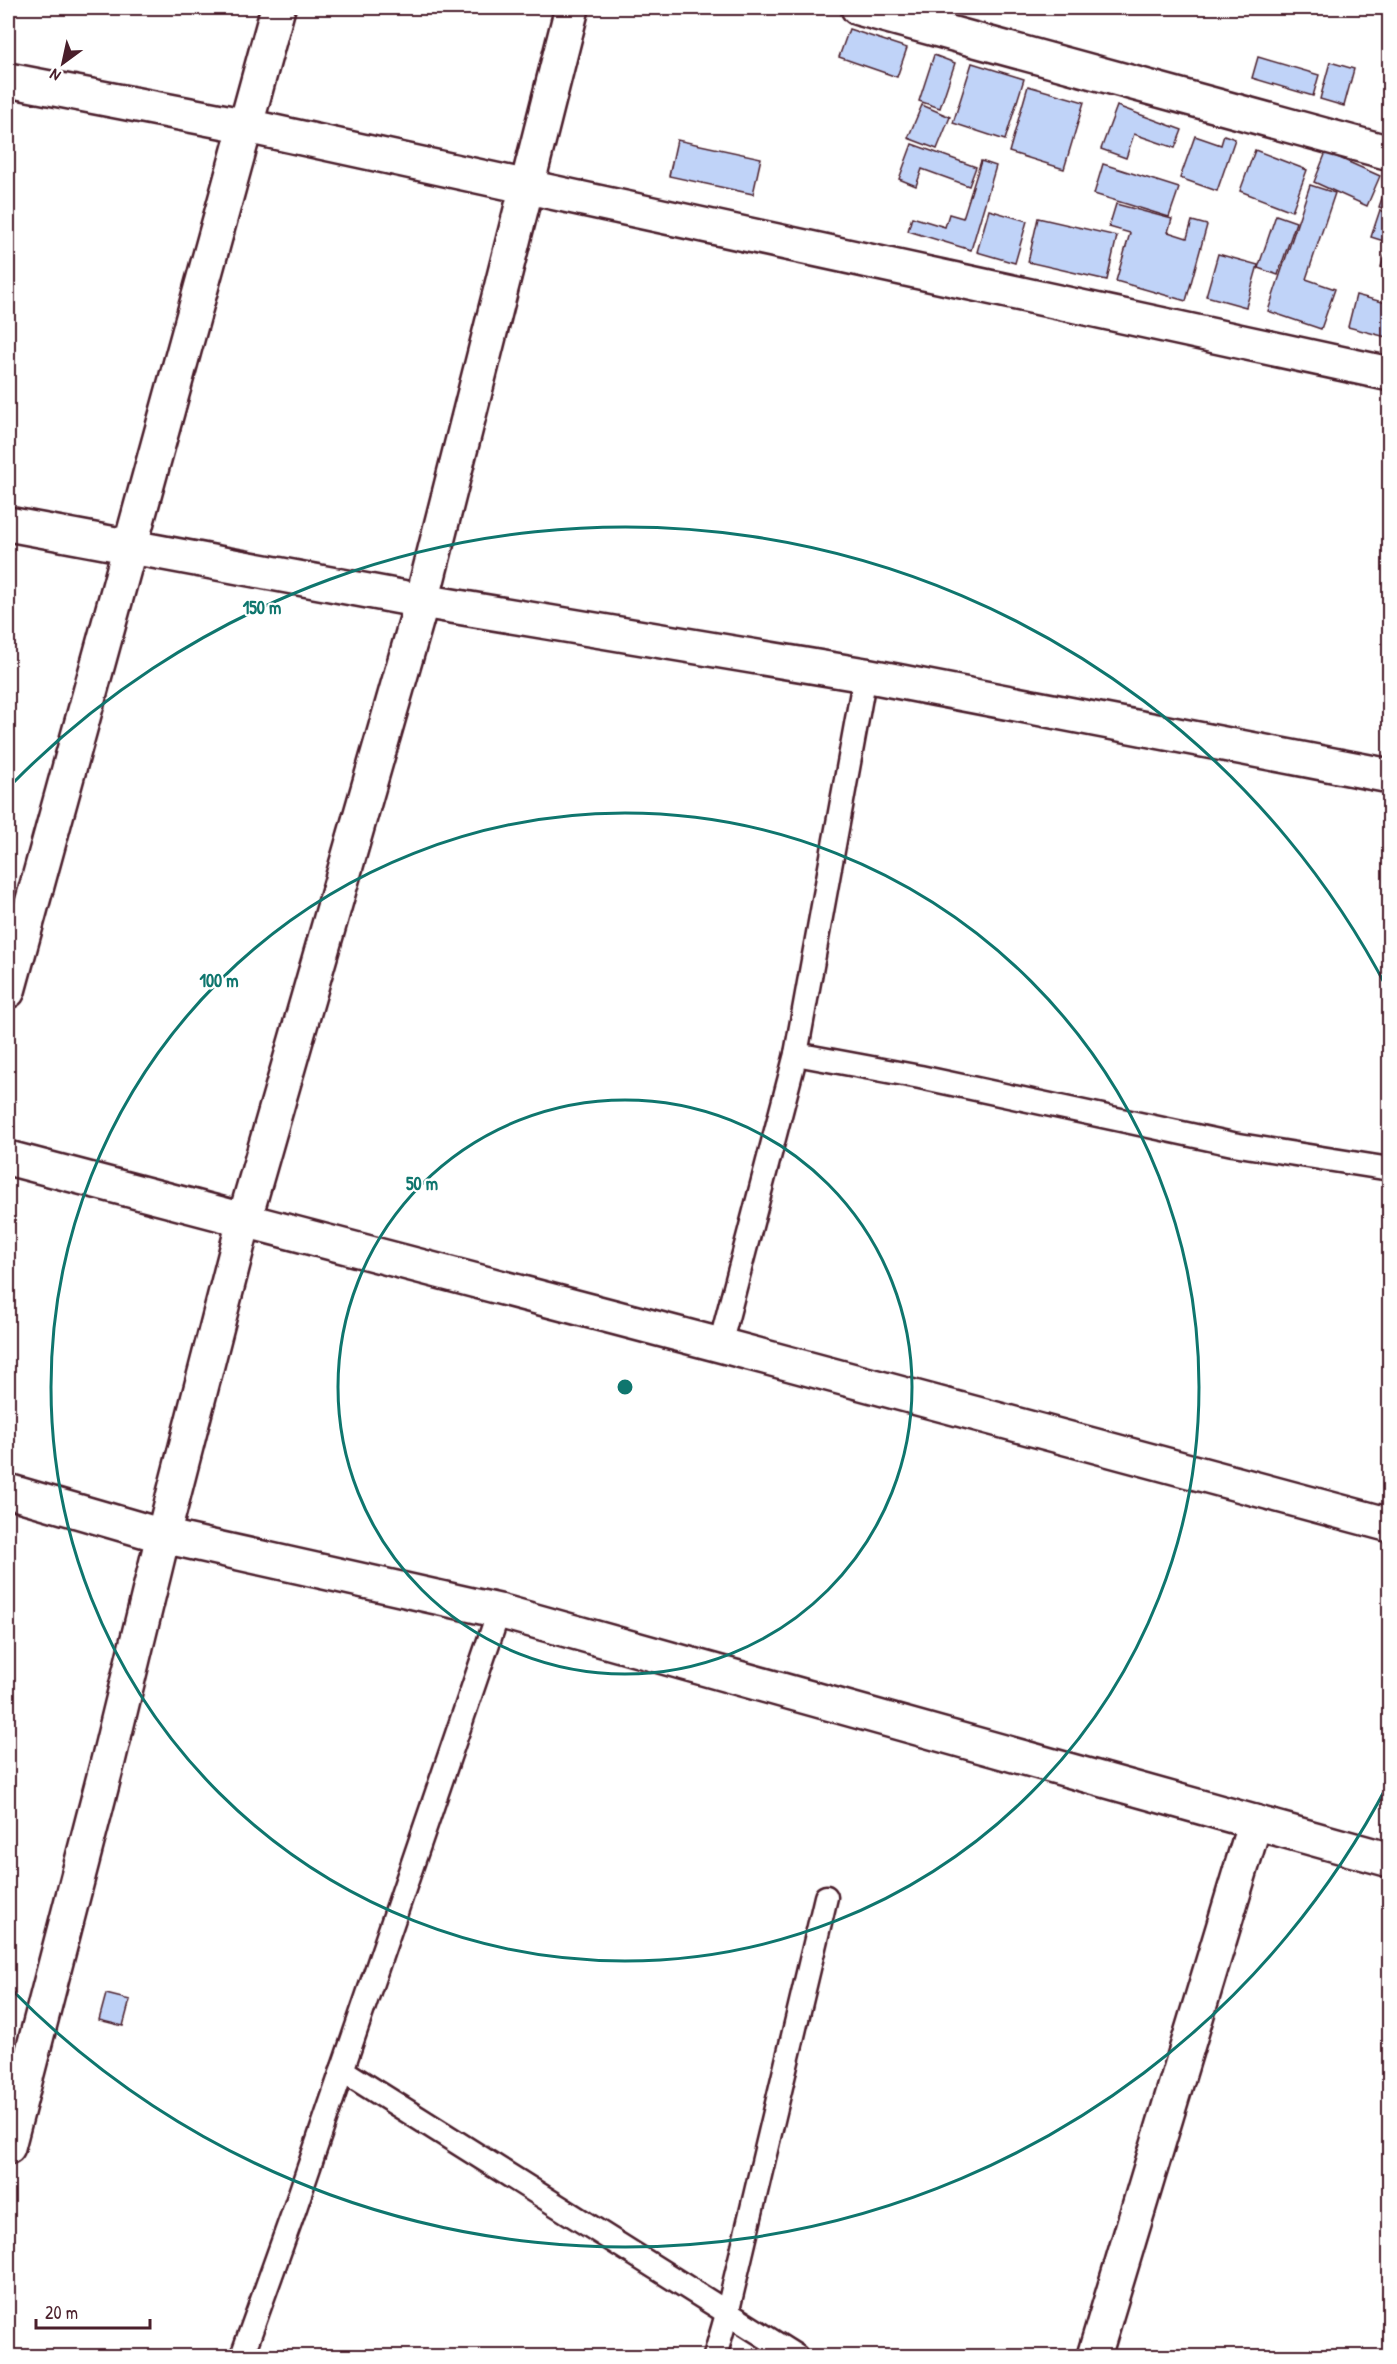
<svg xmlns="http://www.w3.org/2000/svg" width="1397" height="2364" font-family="'Patrick Hand',sans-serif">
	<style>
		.building { fill: #c0d3f8; stroke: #4a1f2b; stroke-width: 1.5 }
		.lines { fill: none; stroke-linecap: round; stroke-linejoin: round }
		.lane-casing { stroke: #4a1f2b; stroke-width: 27 }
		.street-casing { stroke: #4a1f2b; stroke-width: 38 }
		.lane { stroke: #fff; stroke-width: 22 }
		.street { stroke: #fff; stroke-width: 33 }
		.ring { fill: none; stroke: #0f766e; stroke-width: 3 }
		.centre { fill: #0f766e; stroke: #fff; stroke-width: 3 }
		.ring-label { font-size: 18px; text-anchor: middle; font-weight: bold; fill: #0f766e; stroke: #fff; stroke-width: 4.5; stroke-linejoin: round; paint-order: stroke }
	</style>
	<rect width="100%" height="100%" fill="#fff"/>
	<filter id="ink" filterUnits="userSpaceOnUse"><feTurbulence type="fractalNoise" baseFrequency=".0167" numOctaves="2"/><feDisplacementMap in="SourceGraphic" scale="12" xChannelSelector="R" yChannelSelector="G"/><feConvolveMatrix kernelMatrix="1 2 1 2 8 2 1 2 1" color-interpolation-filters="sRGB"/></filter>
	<g filter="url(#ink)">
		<g class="building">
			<polygon points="849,29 907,48 897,77 839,57"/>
			<polygon points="934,55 955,63 940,108 919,101"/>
			<polygon points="1258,57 1319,75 1313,96 1252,78"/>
			<polygon points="1330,62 1354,69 1344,106 1320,99"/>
			<polygon points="972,63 1024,79 1005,140 953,123"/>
			<polygon points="1028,86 1084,102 1064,169 1009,152"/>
			<polygon points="922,105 950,117 937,149 908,138"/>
			<polygon points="1117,106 1182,130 1175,148 1134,134 1126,158 1101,149"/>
			<polygon points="1224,135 1235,139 1217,191 1180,178 1195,136 1221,145"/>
			<polygon points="677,140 761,158 753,194 669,176"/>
			<polygon points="912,144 976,167 969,186 922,169 916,186 899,179"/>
			<polygon points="1255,150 1307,170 1292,211 1240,191"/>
			<polygon points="1326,152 1380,176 1367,206 1314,182"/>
			<polygon points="981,161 996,166 971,250 908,231 912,217 945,227 949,214 963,218"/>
			<polygon points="1103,164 1179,188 1169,217 1094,194"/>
			<polygon points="1390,175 1390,210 1379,207"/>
			<polygon points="1310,185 1335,193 1306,279 1335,289 1321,329 1268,311"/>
			<polygon points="1116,204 1172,219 1168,232 1187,238 1192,221 1207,225 1186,301 1116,281 1130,233 1109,227"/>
			<polygon points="989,210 1027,221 1015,263 977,252"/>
			<polygon points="1380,210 1390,214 1390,234 1387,242 1371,237"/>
			<polygon points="1276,215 1296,222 1278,275 1258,268"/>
			<polygon points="1038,218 1117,236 1107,280 1028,262"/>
			<polygon points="1387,248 1390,249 1390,270 1381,267"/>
			<polygon points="1218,254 1258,265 1246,307 1206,296"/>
			<polygon points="1356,295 1390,304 1390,338 1348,327"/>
			<polygon points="106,1994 130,2000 123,2026 99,2020"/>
		</g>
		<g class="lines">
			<g class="lane-casing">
				<g id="lane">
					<polyline points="796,1054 920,1077 1233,1144 1390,1169"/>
					<polyline points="720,1345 796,1054 865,675"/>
					<polyline points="342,2070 796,2356"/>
					<polyline points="242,2356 295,2208 499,1611"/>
					<polyline points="715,2356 727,2314 826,1897"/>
				</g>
			</g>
			<g class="street-casing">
				<g id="street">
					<polyline points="858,8 1390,153"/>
					<polyline points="8,80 247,126 1390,374"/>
					<polyline points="8,524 422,601 865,675 1390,776"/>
					<polyline points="8,991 278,8"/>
					<polyline points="8,1158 720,1345 1390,1525"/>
					<polyline points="8,1491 163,1536 499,1611 1390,1860"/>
					<polyline points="8,2147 108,1761 163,1536 244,1221 422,601 572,8"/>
					<polyline points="1094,2356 1255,1822"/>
				</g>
			</g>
			<use href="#lane" class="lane"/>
			<use href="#street" class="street"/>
		</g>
	</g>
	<g class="ring">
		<circle cx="625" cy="1387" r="287"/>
		<circle cx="625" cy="1387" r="574"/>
		<path d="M1388 1784A860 860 0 0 1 12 1990M12 784A860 860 0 0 1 1388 990"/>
	</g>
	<circle cx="625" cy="1387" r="9" class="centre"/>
	<g class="ring-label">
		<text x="262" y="614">150 m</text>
		<text x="219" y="987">100 m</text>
		<text x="422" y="1190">50 m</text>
	</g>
	<rect width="1397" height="2364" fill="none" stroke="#fff" stroke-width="30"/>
	<rect x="15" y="15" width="1367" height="2334" fill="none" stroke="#4a1f2b" stroke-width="2" filter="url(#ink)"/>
	<g transform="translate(63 63) rotate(213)" stroke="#ffffff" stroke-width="4.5" paint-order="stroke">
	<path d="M0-4.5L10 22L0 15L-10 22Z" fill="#4a1f2b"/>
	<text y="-9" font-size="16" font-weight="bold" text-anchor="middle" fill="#4a1f2b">N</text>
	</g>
	<path d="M36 2319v9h114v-9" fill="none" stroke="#4a1f2b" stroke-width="3"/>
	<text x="45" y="2319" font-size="18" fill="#4a1f2b" stroke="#ffffff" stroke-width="4.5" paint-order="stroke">20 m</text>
</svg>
